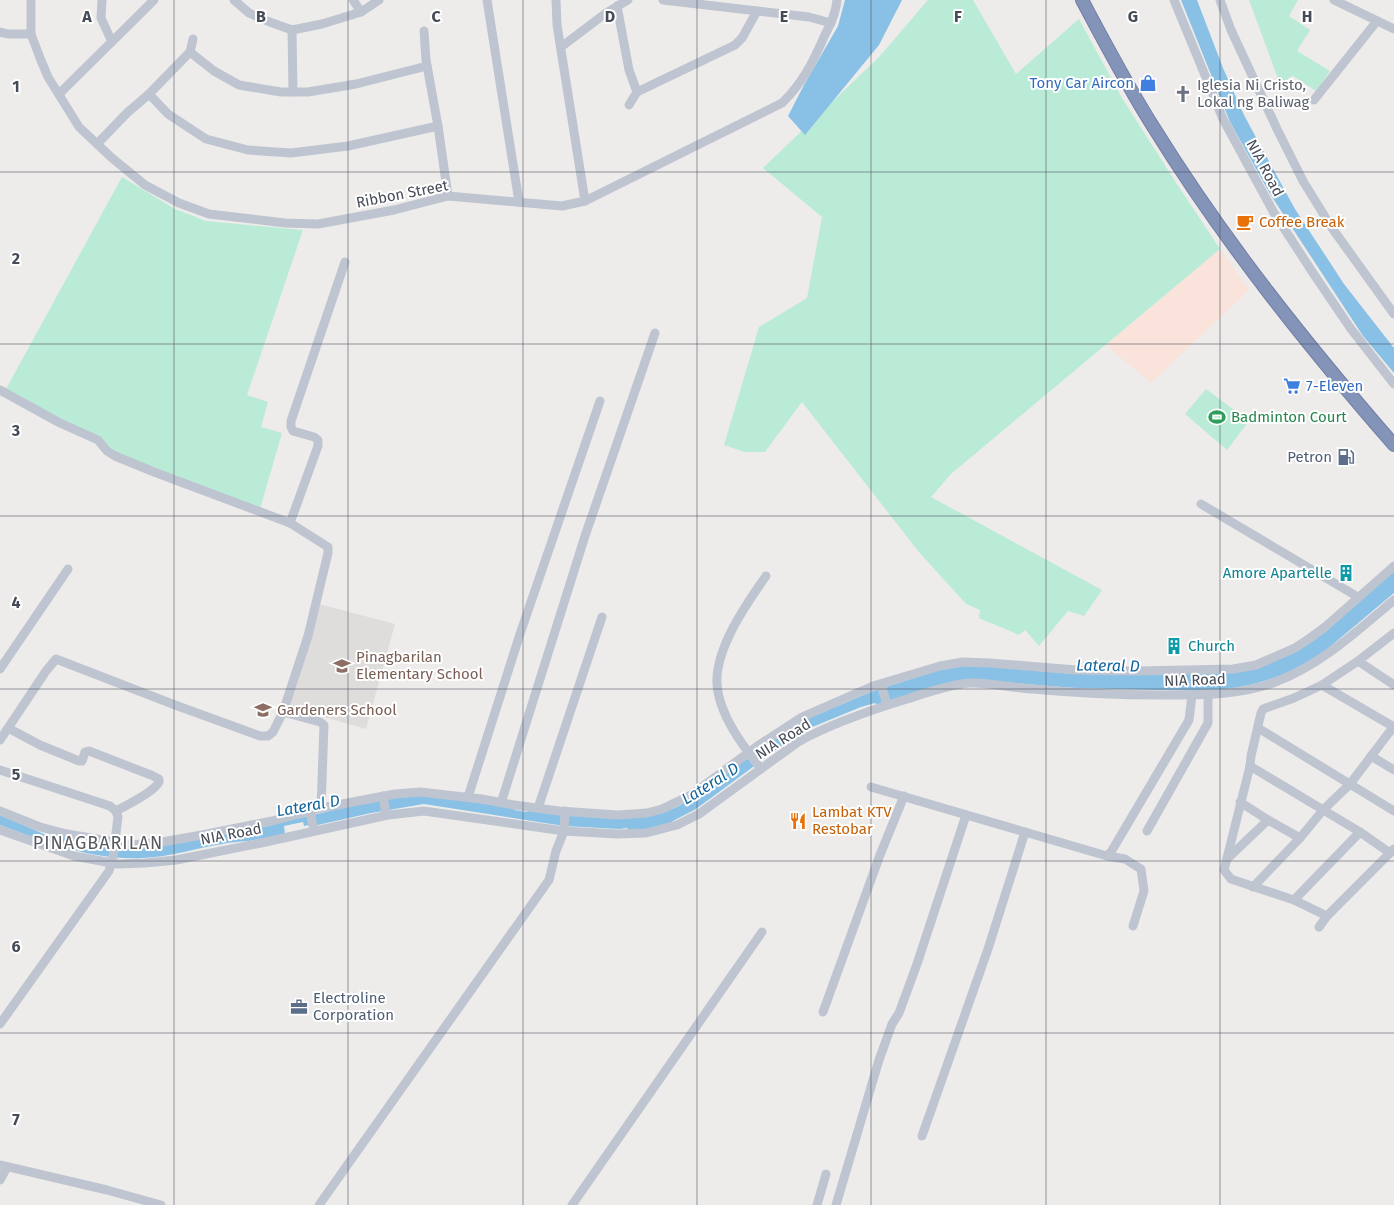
<svg xmlns="http://www.w3.org/2000/svg" width="1394" height="1205" font-family="'Fira Sans',sans-serif">
	<style>
		.education { fill: #dfdddc }
		.medical { fill: #f9e3da }
		.green { fill: #baebd6 }
		.water { fill: #89c1e6 }
		.lines { fill: none; stroke-linecap: round; stroke-linejoin: round }
		.canal { stroke: #89c1e6; stroke-width: 9 }
		.highway-casing { stroke: #707fa4; stroke-width: 14 }
		.minor { stroke: #bfc5d0; stroke-width: 9 }
		.highway { stroke: #8494b9; stroke-width: 12 }
		.grid { fill: none; stroke: #454b57; stroke-width: 1; stroke-opacity: 0.55 }
		.labels { text-anchor: middle; stroke-width: 4; stroke-linejoin: round; paint-order: stroke }
		.shop-label { font-size: 15px; fill: #366cbe; stroke: #fff; text-anchor: end }
		.worship-label { font-size: 15px; fill: #5b616d; stroke: #fff; text-anchor: start }
		.street-label { font-size: 15px; fill: #454b57; stroke: #fff }
		.food-label { font-size: 15px; fill: #c56008; stroke: #fff; text-anchor: start }
		.leisure-label { font-size: 15px; fill: #27864d; stroke: #fff; text-anchor: start }
		.service-label { font-size: 15px; fill: #4e5e75; stroke: #fff; text-anchor: end }
		.culture-label { font-size: 15px; fill: #0d838f; stroke: #fff; text-anchor: end }
		.education-label { font-size: 15px; fill: #785e54; stroke: #fff; text-anchor: start }
		.water-label { font-size: 16px; font-style: italic; fill: #12669d; stroke: #fff }
		.quarter-label { font-size: 18px; letter-spacing: 1px; fill: #585a60; stroke: #fff }
		.grid-label { font-size: 16px; text-anchor: middle; font-weight: bold; fill: #454b57; stroke: #fff; stroke-width: 4; stroke-linejoin: round; paint-order: stroke }
	</style>
	<rect width="100%" height="100%" fill="#eeeceb"/>
	<polygon class="education" points="319,604 395,624 366,729 289,707"/>
	<polygon class="medical" points="1220,249 1249,290 1151,383 1106,345"/>
	<g class="green">
		<polygon points="928,0 973,0 1016,74 1079,19 1122,98 1175,181 1220,249 951,474 931,497 1102,590 1084,616 1068,611 1039,646 1025,630 1019,635 979,618 980,610 966,604 918,551 802,402 765,452 744,452 724,445 759,327 807,298 822,217 763,168 879,57"/>
		<polygon points="1249,0 1298,0 1289,16 1310,30 1297,51 1330,71 1316,91 1293,76 1280,84"/>
		<polygon points="122,177 175,209 206,221 303,230 247,395 268,402 261,427 282,433 260,509 108,450 53,416 6,389"/>
		<polygon points="1206,389 1249,421 1227,450 1185,414"/>
	</g>
	<g class="water">
		<polygon points="845,0 902,0 879,45 805,135 788,116 804,85 838,26"/>
		<polygon points="1181,0 1197,0 1223,68 1244,115 1265,154 1295,209 1344,284 1394,348 1394,373 1363,336 1270,194 1230,122"/>
		<path d="M 1394,571 L 1394,593 C 1377,607 1361,621 1344,635 C 1331,646 1318,657 1304,665 C 1273,681 1238,690 1204,691 L 1074,688 L 1002,682 L 914,692 L 861,707 L 805,730 L 784,744 L 696,809 L 671,822 L 654,825 L 619,829 L 564,826 L 424,804 L 371,813 L 309,827 L 308,825 L 304,826 L 303,822 L 284,826 L 285,834 C 273,836 261,839 248,841 C 239,842 230,842 222,844 C 196,848 170,857 143,858 C 94,861 45,842 0,825 L 0,815 L 44,834 L 68,840 L 109,844 L 258,826 L 309,816 L 371,801 L 419,794 L 514,808 L 514,810 L 527,812 L 528,810 L 660,814 L 677,807 L 693,798 L 764,746 L 807,719 L 873,691 L 942,669 L 965,666 L 1233,673 L 1297,651 Z"/>
	</g>
	<g class="lines">
		<g class="canal">
			<polyline points="880,703 910,692"/>
			<polyline points="631,826 647,827 668,824"/>
			<polyline points="62,837 90,844"/>
		</g>
		<g class="highway-casing">
			<path id="highway" d="M 1082,0 C 1105,43 1128,87 1154,128 C 1224,241 1307,345 1394,445"/>
		</g>
		<g class="minor">
			<path d="M 31,0 L 31,34 L 40,58 L 48,77 L 79,127 L 112,158 L 145,185 L 179,203 L 209,214 L 285,223 L 318,224 L 394,210 L 448,196 L 562,206 L 585,201 L 782,103 C 802,84 813,62 824,37 C 830,25 836,13 837,0"/>
			<polyline points="102,0 101,18 112,42"/>
			<polyline points="234,0 249,13 267,21 292,30 322,24 361,12 379,0"/>
			<polyline points="353,0 361,12"/>
			<polyline points="487,0 519,202"/>
			<polyline points="556,0 557,25 585,201"/>
			<polyline points="663,0 809,17 831,23"/>
			<polyline points="1174,0 1223,119 1274,213 1315,276 1351,329 1394,384"/>
			<polyline points="1220,0 1231,30 1277,129 1303,181 1332,228 1394,314"/>
			<polyline points="1334,0 1394,29"/>
			<polyline points="617,6 629,70 637,92 735,45 742,38 757,11"/>
			<polyline points="292,30 293,92"/>
			<polyline points="424,31 426,60 438,126 448,196"/>
			<polyline points="0,32 8,34 31,34"/>
			<polyline points="561,47 606,13 628,0"/>
			<polyline points="190,52 193,39"/>
			<polyline points="59,94 154,0"/>
			<polyline points="149,94 168,114 206,139 248,150 291,153 348,146 438,126"/>
			<polyline points="1314,100 1377,21"/>
			<polyline points="629,105 637,92"/>
			<polyline points="97,144 127,113 149,94 190,52 214,71 239,85 281,92 308,92 356,84 427,66"/>
			<polyline points="0,390 60,423 98,440 107,451 115,456 154,472 290,523 328,547 328,553 308,636 283,712 273,732 268,736 260,736 175,705 56,659 46,671 0,740"/>
			<polyline points="1201,504 1358,597"/>
			<polyline points="290,523 318,446 318,440 314,437 293,431 291,427 291,421 345,262"/>
			<polyline points="1358,661 1394,685"/>
			<polyline points="0,669 68,569"/>
			<polyline points="881,684 887,705"/>
			<polyline points="1322,685 1394,727"/>
			<polyline points="283,712 320,722 324,725 321,808"/>
			<path d="M 8,728 L 40,745 L 79,761 L 82,761 L 85,752 L 89,751 L 151,775 L 159,779 L 159,782 C 154,792 127,805 116,811"/>
			<polyline points="1258,728 1394,811"/>
			<polyline points="1371,756 1394,770"/>
			<polyline points="1250,766 1360,832 1390,853"/>
			<path d="M 761,769 C 743,746 719,715 717,684 C 715,649 746,604 766,576"/>
			<polyline points="0,770 110,806 116,811 118,817 113,857 109,871 0,1024"/>
			<polyline points="871,787 1107,856 1111,852 1189,720 1192,695"/>
			<polyline points="383,796 386,815"/>
			<polyline points="468,797 520,634 600,401"/>
			<polyline points="1240,802 1268,820 1300,838"/>
			<polyline points="501,803 585,536 655,333"/>
			<polyline points="538,808 602,617"/>
			<polyline points="0,811 40,827 67,834 132,845 162,842 202,835 272,821 321,808 395,794 420,792 482,799 514,805 559,811 618,815 647,813 662,809 691,795 759,745 802,717 873,686 940,666 963,662 990,663 1076,670 1138,671 1233,669 1256,665 1295,648 1310,638 1325,627 1394,566"/>
			<polyline points="310,812 314,830"/>
			<path d="M 0,830 L 74,856 L 117,864 L 145,863 L 176,860 L 261,843 L 388,815 L 424,811 L 564,831 L 617,834 L 646,833 L 677,825 L 699,814 L 798,742 C 830,724 871,710 907,699 C 926,693 948,685 969,683 C 988,682 1012,688 1033,689 C 1075,693 1118,695 1161,695 C 1198,695 1237,696 1273,683 C 1320,666 1356,632 1394,600"/>
			<polyline points="1147,831 1208,723 1208,694"/>
			<polyline points="1107,856 1125,859 1141,869 1144,891 1133,926"/>
			<polyline points="1227,859 1268,820"/>
			<polyline points="1253,887 1300,838 1323,810 1350,784 1394,726"/>
			<polyline points="1294,900 1360,832"/>
			<polyline points="1327,916 1294,900 1231,879 1224,870 1250,766 1251,756 1261,713 1263,709 1294,698 1322,685 1358,661 1394,633"/>
			<polyline points="1319,927 1327,916 1394,849"/>
			<polyline points="823,1012 880,855 904,796"/>
			<polyline points="922,1136 988,949 1025,832"/>
			<polyline points="0,1165 107,1190 161,1205"/>
			<polyline points="0,1180 7,1167"/>
			<polyline points="319,1205 549,880 556,851 564,831 565,811"/>
			<polyline points="572,1205 762,932"/>
			<polyline points="817,1205 826,1174"/>
			<polyline points="836,1205 879,1060 892,1024 899,1013 917,964 966,815"/>
		</g>
		<use href="#highway" class="highway"/>
	</g>
	<path class="grid" d="M 174,0 L 174,1205M 348,0 L 348,1205M 523,0 L 523,1205M 697,0 L 697,1205M 871,0 L 871,1205M 1046,0 L 1046,1205M 1220,0 L 1220,1205M 0,172 L 1394,172M 0,344 L 1394,344M 0,516 L 1394,516M 0,689 L 1394,689M 0,861 L 1394,861M 0,1033 L 1394,1033"/>
	<defs>
		<g id="shop-bare" transform="scale(1.35)"><path d="M-5-2.5h2.3a2.7 3.5 0 0 1 5.4 0H5L5.5 6h-11ZM-1.5-2.5h3a1.5 2.3 0 0 0-3 0Z" fill="#3f7fe0" stroke="#fff" stroke-width="2.5" paint-order="stroke"/></g>
		<g id="church-bare" transform="scale(1.35)"><path d="M-1.2-6h2.4v3.5h3.3v2.4h-3.3V6h-2.4V-.1h-3.3v-2.4h3.3Z" fill="#6b7280" stroke="#fff" stroke-width="2.5" paint-order="stroke"/></g>
		<g id="cafe-bare" transform="scale(1.35)"><path d="M-5.5-4.5H6V0H3Q3 3.5 0 3.5H-2.5Q-5.5 3.5-5.5 0ZM3-3.2v2h1.7v-2ZM-6 4.5H4V6H-6Z" fill="#e8710a" stroke="#fff" stroke-width="2.5" paint-order="stroke"/></g>
		<g id="supermarket-bare" transform="scale(1.35)"><path d="M-6-5.5h2.5l.6 2H6L4.5 2H-2.5L-4.4-4H-6ZM-1.5 3.2a1.3 1.3 0 1 0 .1 0ZM3 3.2a1.3 1.3 0 1 0 .1 0Z" fill="#3f7fe0" stroke="#fff" stroke-width="2.5" paint-order="stroke"/></g>
		<g id="stadium-bare" transform="scale(1.35)"><path d="M0-5a6.5 5 0 1 0 0 10a6.5 5 0 1 0 0-10ZM-3.5-1.8h7v3.6h-7Z" fill="#2e9e5b" stroke="#fff" stroke-width="2.5" paint-order="stroke"/></g>
		<g id="fuel-bare" transform="scale(1.35)"><path d="M-5.5-6h7V0h2V4h1.3V-2.5L3-4.5l.8-.8L6-3V5H2.5V1h-1V6h-7ZM-4.2-4.7v3.2H.2V-4.7Z" fill="#5c6f8a" stroke="#fff" stroke-width="2.5" paint-order="stroke"/></g>
		<g id="building-bare" transform="scale(1.35)"><path d="M-4-6H4V6H1V3H-1V6H-4ZM-2.5-4.3h1.7v1.8h-1.7ZM.8-4.3h1.7v1.8H.8ZM-2.5-1h1.7V.8h-1.7ZM.8-1h1.7V.8H.8Z" fill="#0f9aa8" stroke="#fff" stroke-width="2.5" paint-order="stroke"/></g>
		<g id="school-bare" transform="scale(1.35)"><path d="M0-5L7-2L0 1L-7-2ZM-4 1L0 2.5L4 1V4Q0 6-4 4Z" fill="#8d6e63" stroke="#fff" stroke-width="2.5" paint-order="stroke"/></g>
		<g id="restaurant-bare" transform="scale(1.35)"><path d="M-5-6h1v4h1v-4h1v4h1v-4h1v5L-1.5 .5V6h-2V.5L-5-1ZM5-6V6H3V1.5H1.5Q1.5-4 5-6Z" fill="#e8710a" stroke="#fff" stroke-width="2.5" paint-order="stroke"/></g>
		<g id="office-bare" transform="scale(1.35)"><path d="M-6-3h4V-5.5h4V-3h4V5H-6ZM-1-4.5V-3h2v-1.5ZM-6 0V1H6V0Z" fill="#5c6f8a" stroke="#fff" stroke-width="2.5" paint-order="stroke"/></g>
	</defs>
	<g fill-rule="evenodd">
		<use href="#shop-bare" x="1148" y="83"/>
		<use href="#church-bare" x="1183" y="94"/>
		<use href="#cafe-bare" x="1245" y="222"/>
		<use href="#supermarket-bare" x="1292" y="386"/>
		<use href="#stadium-bare" x="1217" y="417"/>
		<use href="#fuel-bare" x="1346" y="457"/>
		<use href="#building-bare" x="1346" y="573"/>
		<use href="#building-bare" x="1174" y="646"/>
		<use href="#school-bare" x="342" y="666"/>
		<use href="#school-bare" x="263" y="710"/>
		<use href="#restaurant-bare" x="798" y="821"/>
		<use href="#office-bare" x="299" y="1007"/>
	</g>
	<g class="labels">
		<g class="shop-label">
			<text x="1134" y="88">Tony Car Aircon</text>
			<text x="1306" y="391" text-anchor="start">7-Eleven</text>
		</g>
		<g class="worship-label">
			<text x="1197" y="90">Iglesia Ni Cristo,<tspan x="1197" dy="17">Lokal ng Baliwag</tspan></text>
		</g>
		<g class="street-label">
			<text transform="translate(1265 168) rotate(62)" y="5">NIA Road</text>
			<text transform="translate(402 194) rotate(-11)" y="5">Ribbon Street</text>
			<text transform="translate(1195 680) rotate(-2)" y="5">NIA Road</text>
			<text transform="translate(783 739) rotate(-32)" y="5">NIA Road</text>
			<text transform="translate(231 834) rotate(-11)" y="5">NIA Road</text>
		</g>
		<g class="food-label">
			<text x="1259" y="227">Coffee Break</text>
			<text x="812" y="817">Lambat KTV<tspan x="812" dy="17">Restobar</tspan></text>
		</g>
		<g class="leisure-label">
			<text x="1231" y="422">Badminton Court</text>
		</g>
		<g class="service-label">
			<text x="1332" y="462">Petron</text>
			<text x="313" y="1003" text-anchor="start">Electroline<tspan x="313" dy="17">Corporation</tspan></text>
		</g>
		<g class="culture-label">
			<text x="1332" y="578">Amore Apartelle</text>
			<text x="1188" y="651" text-anchor="start">Church</text>
		</g>
		<g class="education-label">
			<text x="356" y="662">Pinagbarilan<tspan x="356" dy="17">Elementary School</tspan></text>
			<text x="277" y="715">Gardeners School</text>
		</g>
		<g class="water-label">
			<text transform="translate(1108 665) rotate(1)" y="6">Lateral D</text>
			<text transform="translate(710 783) rotate(-32)" y="6">Lateral D</text>
			<text transform="translate(308 805) rotate(-10)" y="6">Lateral D</text>
		</g>
		<g class="quarter-label">
			<text x="98" y="849">PINAGBARILAN</text>
		</g>
	</g>
	<g class="grid-label">
		<text x="87" y="22">A</text>
		<text x="261" y="22">B</text>
		<text x="436" y="22">C</text>
		<text x="610" y="22">D</text>
		<text x="784" y="22">E</text>
		<text x="958" y="22">F</text>
		<text x="1133" y="22">G</text>
		<text x="1307" y="22">H</text>
		<text x="16" y="92">1</text>
		<text x="16" y="264">2</text>
		<text x="16" y="436">3</text>
		<text x="16" y="608">4</text>
		<text x="16" y="780">5</text>
		<text x="16" y="952">6</text>
		<text x="16" y="1125">7</text>
	</g>
</svg>
